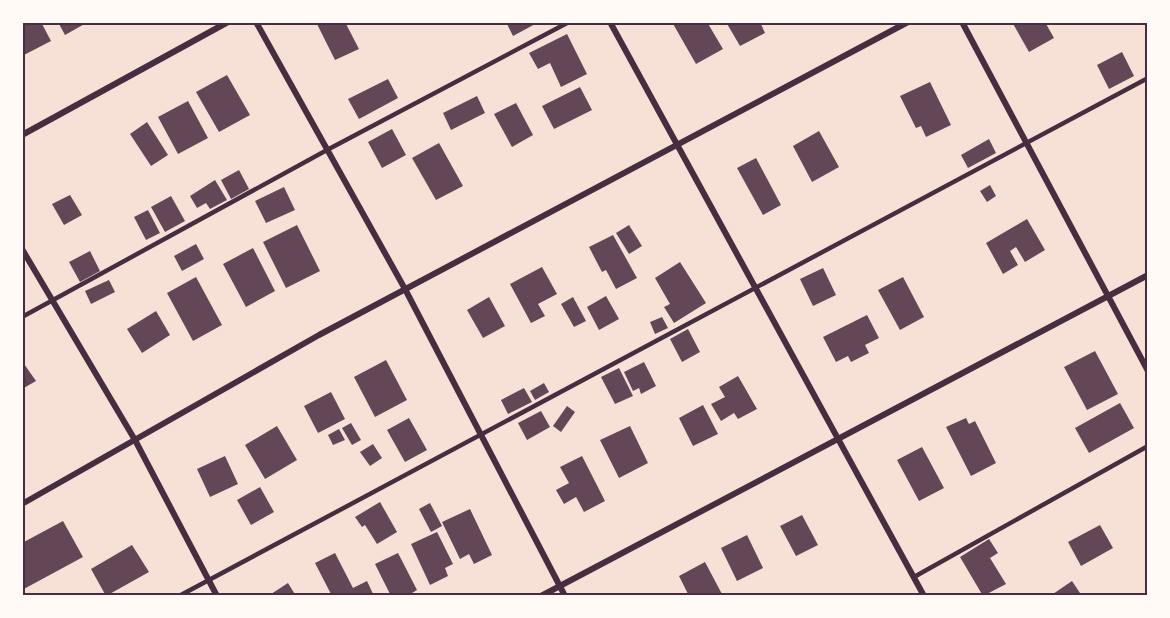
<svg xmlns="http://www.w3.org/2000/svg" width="1170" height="618" font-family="'PT Sans',sans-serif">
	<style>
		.building { fill: #644757 }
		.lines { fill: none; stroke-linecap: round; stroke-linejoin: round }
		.service { stroke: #4a2c40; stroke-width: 4.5 }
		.minor { stroke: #4a2c40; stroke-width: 6 }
		.neatline { fill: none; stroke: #4a2c40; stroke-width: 2 }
	</style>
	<rect width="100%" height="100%" fill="#f7e1d7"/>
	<g class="building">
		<polygon points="22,22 41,22 51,41 22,56"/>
		<polygon points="58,22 88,22 65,35"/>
		<polygon points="316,22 345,22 359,49 335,60"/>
		<polygon points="506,22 539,22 513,36"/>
		<polygon points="672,22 707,22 723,49 696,64"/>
		<polygon points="726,22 760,22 765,33 740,46"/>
		<polygon points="1012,22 1045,22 1054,38 1029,52"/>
		<polygon points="567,34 587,74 561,87 550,63 538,69 529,53"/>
		<polygon points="1122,52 1134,76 1109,89 1097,65"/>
		<polygon points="227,75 250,115 219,132 196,92"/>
		<polygon points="388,79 398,98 359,119 348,99"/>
		<polygon points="930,82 951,125 926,137 921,126 916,128 900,96"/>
		<polygon points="580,87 592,110 554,129 542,106"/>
		<polygon points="477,96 485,113 451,130 443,113"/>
		<polygon points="188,101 208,138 178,154 158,117"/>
		<polygon points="516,103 533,135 512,147 494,114"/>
		<polygon points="147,122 168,155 151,166 130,134"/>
		<polygon points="392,129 406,155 382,168 368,142"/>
		<polygon points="819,131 839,167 812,182 793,146"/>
		<polygon points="989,139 996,153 968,168 961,155"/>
		<polygon points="439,143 463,186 436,200 412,158"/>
		<polygon points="756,158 781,205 763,215 737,168"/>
		<polygon points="239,170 249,189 231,199 221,180"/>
		<polygon points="215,180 227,200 210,209 206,203 197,208 190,196"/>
		<polygon points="990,185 996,196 987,202 980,191"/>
		<polygon points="284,187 295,210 266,223 255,201"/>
		<polygon points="70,195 82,215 64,225 52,204"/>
		<polygon points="171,196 185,221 165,232 151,207"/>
		<polygon points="148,210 160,233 146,240 134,217"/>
		<polygon points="1027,219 1045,250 1025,262 1016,247 1010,251 1018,265 1003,274 986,243"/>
		<polygon points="297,225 320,271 286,288 263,242"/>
		<polygon points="629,225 642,246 629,254 616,233"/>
		<polygon points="613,235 637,278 616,289 606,270 602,272 589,247"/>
		<polygon points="196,244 204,259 182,271 174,256"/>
		<polygon points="253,248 275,291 246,307 223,264"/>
		<polygon points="90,251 100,271 80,282 69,262"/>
		<polygon points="680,262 706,303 674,323 664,307 670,304 655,278"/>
		<polygon points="542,267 557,294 538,304 545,316 531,323 510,284"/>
		<polygon points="823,268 836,295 813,306 800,279"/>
		<polygon points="196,277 222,325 193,341 167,293"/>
		<polygon points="903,277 924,317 900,330 878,290"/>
		<polygon points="109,280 115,292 91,304 85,291"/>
		<polygon points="606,296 619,319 599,330 587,307"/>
		<polygon points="489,297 505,326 483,338 467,310"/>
		<polygon points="573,297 586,321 574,327 561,304"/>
		<polygon points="156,311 170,335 142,353 127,329"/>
		<polygon points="867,315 879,338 865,345 869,353 851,362 848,356 836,362 823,337"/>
		<polygon points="662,317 668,328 655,334 650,322"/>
		<polygon points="688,329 700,352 682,362 670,339"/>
		<polygon points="1095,351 1118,394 1087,410 1064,367"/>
		<polygon points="386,360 407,400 375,417 354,377"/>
		<polygon points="22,361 36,381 22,389"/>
		<polygon points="644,362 656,386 641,394 639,388 633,391 624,372"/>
		<polygon points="619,368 633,396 615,404 601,377"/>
		<polygon points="738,376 757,409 738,419 734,413 721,421 711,404 725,397 719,387"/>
		<polygon points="544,383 549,392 535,400 530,391"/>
		<polygon points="524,388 532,402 508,414 501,400"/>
		<polygon points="331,392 345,419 318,433 304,406"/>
		<polygon points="1120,403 1134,428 1089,453 1075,428"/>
		<polygon points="703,405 718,434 693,446 679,418"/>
		<polygon points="567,406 575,412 561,432 553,426"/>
		<polygon points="541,411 550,427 527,440 518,423"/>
		<polygon points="409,418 427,450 405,462 387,430"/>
		<polygon points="966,418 969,424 975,421 996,463 971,476 946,427"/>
		<polygon points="351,423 361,440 352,445 342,428"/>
		<polygon points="277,426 297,460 265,479 245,445"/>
		<polygon points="630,426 648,463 619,478 600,440"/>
		<polygon points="339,429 345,440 333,445 328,435"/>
		<polygon points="373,444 382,458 370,466 360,452"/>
		<polygon points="922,447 944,488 919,501 897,460"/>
		<polygon points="225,456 238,484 210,497 197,469"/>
		<polygon points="582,456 605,501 584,512 576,497 564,504 556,490 569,483 560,467"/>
		<polygon points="260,487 274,512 251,525 237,500"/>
		<polygon points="380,502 397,532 377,544 365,525 362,527 355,517"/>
		<polygon points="430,503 442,526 431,532 419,509"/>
		<polygon points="470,509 492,555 474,564 469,554 460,559 442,522"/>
		<polygon points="802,515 818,545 796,556 780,526"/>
		<polygon points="63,521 83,557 22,590 22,543"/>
		<polygon points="1100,525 1113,548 1081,566 1068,542"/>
		<polygon points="437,532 453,564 445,568 448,576 430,585 411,544"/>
		<polygon points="747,535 763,568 737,581 721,548"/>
		<polygon points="989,539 998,553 990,558 1006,584 983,596 960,557"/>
		<polygon points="132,545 149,572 106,596 91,569"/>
		<polygon points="335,553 353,588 367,581 374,596 332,596 315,563"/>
		<polygon points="398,553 417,590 407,596 391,596 375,564"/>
		<polygon points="705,562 723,596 689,596 679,576"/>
		<polygon points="1072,581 1082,596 1050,596"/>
		<polygon points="288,583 296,596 268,596"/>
	</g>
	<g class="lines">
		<g class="service">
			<polyline points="22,317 327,150 569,22"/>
			<polyline points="914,577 1148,446"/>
			<polyline points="179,596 1148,78"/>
		</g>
		<g class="minor">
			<polyline points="256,22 405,289 565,596"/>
			<polyline points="610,22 924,596"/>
			<polyline points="962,22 1148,371"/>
			<polyline points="22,135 228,22"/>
			<polyline points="22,249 135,440 217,596"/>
			<polyline points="22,504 319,335 908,22"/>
			<polyline points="541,596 1148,275"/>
		</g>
	</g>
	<rect width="1170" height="618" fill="none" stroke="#fffaf5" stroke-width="48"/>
	<rect x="24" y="24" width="1122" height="570" class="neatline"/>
</svg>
